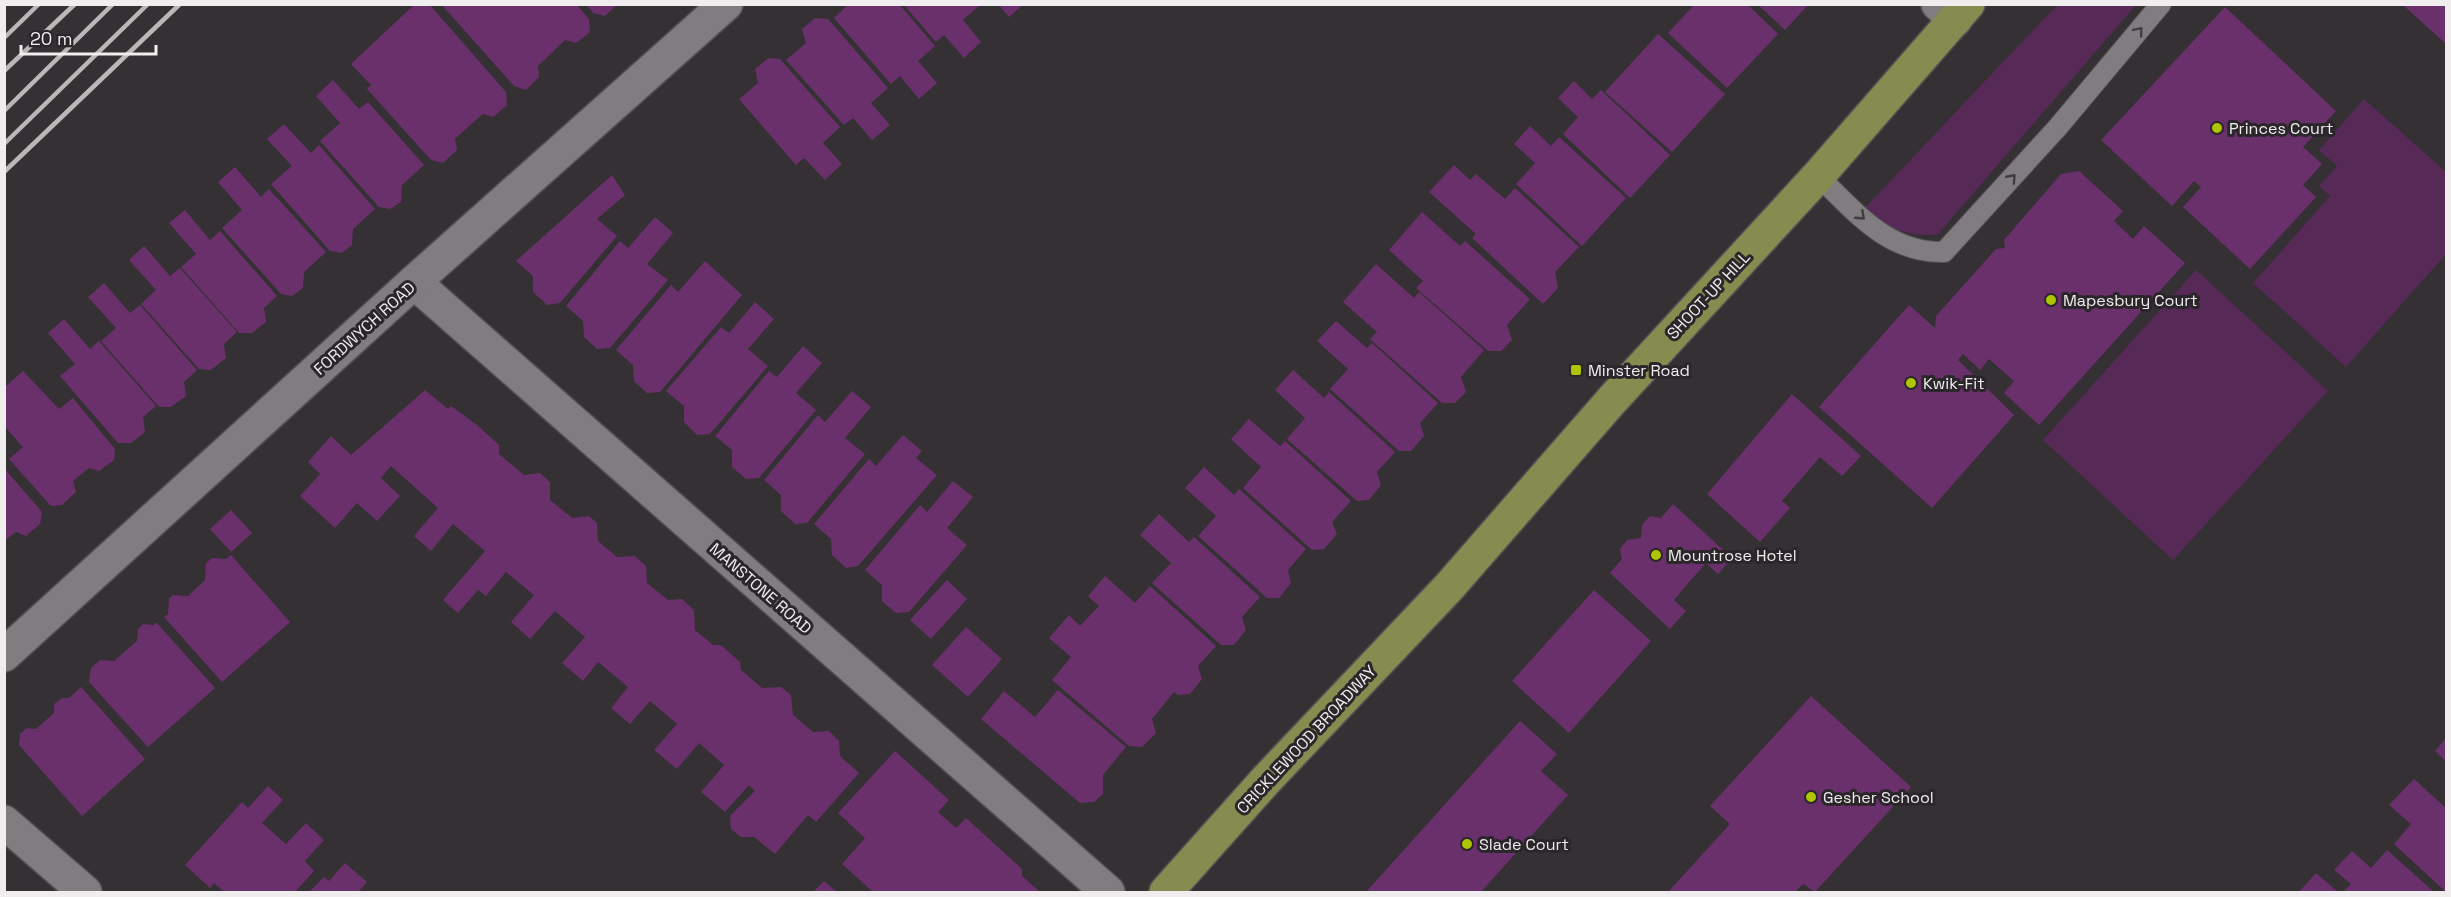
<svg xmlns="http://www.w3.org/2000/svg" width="2451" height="897" font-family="'Space Grotesk',sans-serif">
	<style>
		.green { fill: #572957 }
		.building { fill: #6a306b }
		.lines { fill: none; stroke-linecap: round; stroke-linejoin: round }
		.service-casing { stroke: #534f53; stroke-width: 22 }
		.minor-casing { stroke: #534f53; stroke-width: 36 }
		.primary-casing { stroke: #534f53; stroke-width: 36 }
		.service { stroke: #817c80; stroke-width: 20 }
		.minor { stroke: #817c80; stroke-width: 33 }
		.primary { stroke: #858c50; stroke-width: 33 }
		.rail { stroke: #bab7b9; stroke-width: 4.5 }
		.oneway { stroke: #403c40 }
		.poi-dot { fill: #afc504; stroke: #2a262a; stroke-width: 2 }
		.labels { text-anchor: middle; stroke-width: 6; stroke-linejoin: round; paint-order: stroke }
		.poi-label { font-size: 16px; fill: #f0edef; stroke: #2a262a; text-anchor: start }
		.street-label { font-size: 16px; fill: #f0edef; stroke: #2a262a }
	</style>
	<rect width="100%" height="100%" fill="#343034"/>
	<g class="green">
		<path d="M 2057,5 L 2136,5 L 1938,234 C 1911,239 1884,226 1863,210 Z"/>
		<polygon points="2364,99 2446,172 2446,254 2346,367 2253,283 2330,196 2319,186 2337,166 2319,150"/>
		<polygon points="2196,270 2328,391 2173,560 2043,440"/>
	</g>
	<g class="building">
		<polygon points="415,4 429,4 506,92 507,105 493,117 483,114 469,126 455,139 457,150 443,163 431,160 367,89 371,85 351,64"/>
		<polygon points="441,4 576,4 589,19 590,32 576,43 565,40 538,66 539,77 526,90 514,86"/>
		<polygon points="586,4 618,4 605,16 593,13"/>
		<polygon points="849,4 899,4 935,46 918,61 937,83 919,99 900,76 891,84 834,18"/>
		<polygon points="903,4 981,4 963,20 981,42 964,58 944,35 936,42"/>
		<polygon points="998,4 1024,4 1009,17"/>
		<polygon points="1695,4 1747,4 1778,34 1727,88 1668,33"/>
		<polygon points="1757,4 1809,4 1785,30"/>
		<polygon points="2402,4 2446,4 2446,44"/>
		<polygon points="2225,7 2336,111 2303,147 2322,164 2303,185 2316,197 2250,269 2183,207 2201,187 2194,181 2172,206 2101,140"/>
		<polygon points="815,18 828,19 888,88 871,103 890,125 872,140 853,118 844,125 786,60 806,43 802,29"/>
		<polygon points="1658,34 1725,94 1672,152 1605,92"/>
		<polygon points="768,58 780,59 840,127 823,143 842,164 825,180 804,158 796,165 739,99 758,83 755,69"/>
		<polygon points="333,80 359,109 368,102 424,165 402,185 401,202 390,209 379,207 320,141 340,123 316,96"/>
		<polygon points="1574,81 1592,99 1601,90 1670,155 1630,198 1563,134 1578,117 1558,98"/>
		<polygon points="284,124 311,153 319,145 375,209 353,229 352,245 342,253 330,251 271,184 292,166 267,139"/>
		<polygon points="1530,126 1551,146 1559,137 1626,198 1582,246 1516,184 1535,163 1514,144"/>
		<polygon points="1454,165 1470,180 1476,174 1505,199 1515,188 1579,247 1555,272 1558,288 1543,304 1472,238 1476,234 1429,192"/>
		<polygon points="235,167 261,197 269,189 326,252 304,272 303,288 292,296 281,294 222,228 242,210 218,182"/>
		<polygon points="2079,171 2123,211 2114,221 2133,239 2144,226 2185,263 2039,425 2004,393 2014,381 1989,359 1980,370 1963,354 1958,360 2014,415 1932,508 1819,407 1909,305 1935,328 1936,316 1996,249 2005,248 2004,240 2061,174"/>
		<polygon points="612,175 625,195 597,219 617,236 560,303 547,305 533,292 533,276 516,261"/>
		<polygon points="185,210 210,240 220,231 277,296 264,308 266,322 252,333 239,333 181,267 196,254 169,223"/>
		<polygon points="1422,212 1460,246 1465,241 1530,299 1507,325 1512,340 1501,351 1488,351 1416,288 1423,281 1389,250"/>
		<polygon points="655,217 673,233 647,264 668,280 610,348 597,349 584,337 583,321 566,306 620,241 628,248"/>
		<polygon points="144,246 170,276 180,268 237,332 224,344 226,358 211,370 199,369 141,304 156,290 129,260"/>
		<polygon points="705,261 742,295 660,392 647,393 634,381 633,365 616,350 671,285 678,292"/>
		<polygon points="1376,264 1414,298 1419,292 1484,350 1461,377 1466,392 1455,403 1442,403 1370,339 1377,332 1343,302"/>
		<polygon points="104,283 130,313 140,305 197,370 184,382 186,396 171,407 159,407 101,341 116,328 88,297"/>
		<polygon points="755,302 774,319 748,349 768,366 710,434 697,435 684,422 684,406 666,391 721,327 729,333"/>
		<polygon points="64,319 90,349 99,341 156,406 143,417 145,432 131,443 118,443 60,376 75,364 48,333"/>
		<polygon points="1336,321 1367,348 1372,343 1438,403 1420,423 1424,436 1411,451 1399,451 1330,389 1348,369 1317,341"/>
		<polygon points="803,346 822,363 796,393 816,410 759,478 746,479 732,467 732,450 715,436 769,371 777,377"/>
		<polygon points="1293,370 1324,398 1329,392 1395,452 1377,472 1381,485 1369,500 1357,501 1287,439 1305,418 1275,390"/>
		<polygon points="23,371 59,409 73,398 115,449 114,460 99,471 89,468 73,481 76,492 62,505 51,506 9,459 23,447 5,427 5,387"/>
		<polygon points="425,390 448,409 451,406 477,425 499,445 499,454 524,475 540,473 550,482 550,500 572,518 589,516 597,523 598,541 617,557 635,556 646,566 647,583 668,600 682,599 694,610 695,630 713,645 721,645 740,662 741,670 762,688 781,687 791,695 793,715 813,732 829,731 839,741 840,756 859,773 816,822 808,815 775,854 754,837 741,837 731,829 730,816 755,791 749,785 725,812 701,792 724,765 699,743 677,769 654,750 677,724 650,701 630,724 611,708 628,687 598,662 583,681 562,663 585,637 555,611 530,639 511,622 534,595 506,572 486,596 478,590 458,613 443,600 485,551 453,524 431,551 414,536 438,508 391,466 381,478 400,496 377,521 357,503 335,528 300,496 320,474 308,462 331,436 351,455"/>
		<polygon points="852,391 871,407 845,438 865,454 807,523 795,524 781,511 781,495 764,480 818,415 825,422"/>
		<polygon points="1792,394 1861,456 1842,476 1820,457 1782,501 1790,508 1760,542 1707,494"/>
		<polygon points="1249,419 1280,446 1285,441 1351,501 1332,522 1337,534 1324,549 1312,550 1243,488 1261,467 1231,439"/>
		<polygon points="903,435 922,451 916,458 937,475 858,566 846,568 832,555 831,539 814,524 869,459 876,466"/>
		<polygon points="1204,467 1234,495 1239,489 1306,549 1288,570 1291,583 1279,598 1267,598 1198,536 1216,516 1185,488"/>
		<polygon points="4,468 42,512 40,524 26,536 16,532 4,541"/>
		<polygon points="953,481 973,497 947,528 967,545 909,612 896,613 882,601 882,585 865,570 920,505 927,512"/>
		<polygon points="1673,504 1732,558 1718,574 1706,563 1690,581 1674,600 1686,611 1670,629 1610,573 1622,559 1620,549 1627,540 1641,538 1642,525 1650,516 1661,518"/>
		<polygon points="231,510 252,533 231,552 210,529"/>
		<polygon points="1159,514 1189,542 1194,537 1260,597 1242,617 1246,630 1234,645 1221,645 1152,583 1171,563 1140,535"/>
		<polygon points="231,555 290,622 222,682 164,617 168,614 169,598 173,595 188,596 205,580 206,563 212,558 226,559"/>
		<polygon points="1105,576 1135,603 1150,586 1216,646 1198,666 1202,679 1190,694 1178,695 1174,692 1152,719 1156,733 1142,747 1129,746 1052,680 1071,657 1049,638 1069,615 1080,626 1099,606 1088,596"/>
		<polygon points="947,580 967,599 931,639 910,620"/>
		<polygon points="1594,590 1651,641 1569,733 1512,681"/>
		<polygon points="156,622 215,688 148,747 89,682 91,668 100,660 114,661 137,641 138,629 143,624 154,625"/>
		<polygon points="966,627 1002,659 968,697 932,665"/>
		<polygon points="81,687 145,759 82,816 19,745 20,734 27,728 36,729 54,713 54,704 62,698 69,698"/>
		<polygon points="1058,690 1126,747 1103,775 1103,794 1094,802 1080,803 981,719 1004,691 1035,717"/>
		<polygon points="1811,696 1911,787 1815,892 1803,884 1795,892 1668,892 1730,824 1710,806"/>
		<polygon points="1520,721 1557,754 1541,771 1568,795 1481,892 1366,892"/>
		<polygon points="2446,738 2446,761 2435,751"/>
		<polygon points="895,751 949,800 938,812 956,828 966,818 1022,869 1022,876 1040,892 873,892 842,864 865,838 838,813"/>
		<polygon points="2414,779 2446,808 2446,892 2394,844 2411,824 2389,805"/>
		<polygon points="268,786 283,800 262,823 286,844 306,823 324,840 305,861 314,871 295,892 225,892 214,883 210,888 185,865 242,802 248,808"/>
		<polygon points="2387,850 2434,892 2343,892 2351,884 2334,870 2352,851 2371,868"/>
		<polygon points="345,863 367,882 358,892 309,892 324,877 329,881"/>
		<polygon points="2316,873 2338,892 2299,892"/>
		<polygon points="824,881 837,892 813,892"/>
	</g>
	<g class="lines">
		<g class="service-casing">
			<path id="service" d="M 1818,176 C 1856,212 1887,253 1944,252 L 2058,127 L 2161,4"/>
		</g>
		<g class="minor-casing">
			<g id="minor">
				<polyline points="1938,4 1955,20"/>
				<polyline points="414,282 1108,892"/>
				<polyline points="4,655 414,282 726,4"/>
				<polyline points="4,822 85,892"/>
			</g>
		</g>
		<g class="primary-casing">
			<polyline id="primary" points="1166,892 1266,780 1449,587 1612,400 1818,176 1968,4"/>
		</g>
		<use href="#service" class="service"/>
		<use href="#minor" class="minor"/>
		<use href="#primary" class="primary"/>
		<g class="rail">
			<polyline points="4,38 39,4"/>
			<polyline points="4,71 75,4"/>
			<polyline points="4,111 113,4"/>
			<polyline points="4,144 148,4"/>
			<polyline points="4,172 180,4"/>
		</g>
	</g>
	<defs><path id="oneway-chevron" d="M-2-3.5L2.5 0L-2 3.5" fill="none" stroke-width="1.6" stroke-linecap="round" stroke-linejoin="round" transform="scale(1.5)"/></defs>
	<g class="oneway">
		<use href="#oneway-chevron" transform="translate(2139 31) rotate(-50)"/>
		<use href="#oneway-chevron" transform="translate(2012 178) rotate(-48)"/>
		<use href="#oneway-chevron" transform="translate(1861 216) rotate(43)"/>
	</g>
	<g class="poi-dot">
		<circle cx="2217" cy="128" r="6"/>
		<circle cx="2051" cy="300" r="6"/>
		<rect x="1570" y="364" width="12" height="12" rx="3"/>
		<circle cx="1911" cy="383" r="6"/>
		<circle cx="1656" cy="555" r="6"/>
		<circle cx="1811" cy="797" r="6"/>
		<circle cx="1467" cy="844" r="6"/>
	</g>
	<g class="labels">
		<g class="poi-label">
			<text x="2229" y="134">Princes Court</text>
			<text x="2063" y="306">Mapesbury Court</text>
			<text x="1588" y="376">Minster Road</text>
			<text x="1923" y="389">Kwik-Fit</text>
			<text x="1668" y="561">Mountrose Hotel</text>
			<text x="1823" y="803">Gesher School</text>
			<text x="1479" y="850">Slade Court</text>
		</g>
		<g class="street-label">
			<text transform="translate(1708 295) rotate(-47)" y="6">SHOOT-UP HILL</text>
			<text transform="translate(364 328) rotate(-42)" y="6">FORDWYCH ROAD</text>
			<text transform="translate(761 588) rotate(41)" y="6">MANSTONE ROAD</text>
			<text transform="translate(1306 739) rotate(-47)" y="6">CRICKLEWOOD BROADWAY</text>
		</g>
	</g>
	<rect width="2451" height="897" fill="none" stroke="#f0edef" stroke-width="12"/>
	<path d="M21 45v9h135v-9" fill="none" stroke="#f0edef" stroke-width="3"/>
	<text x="30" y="45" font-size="18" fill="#f0edef" stroke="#2a262a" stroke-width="4.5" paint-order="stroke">20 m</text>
</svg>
